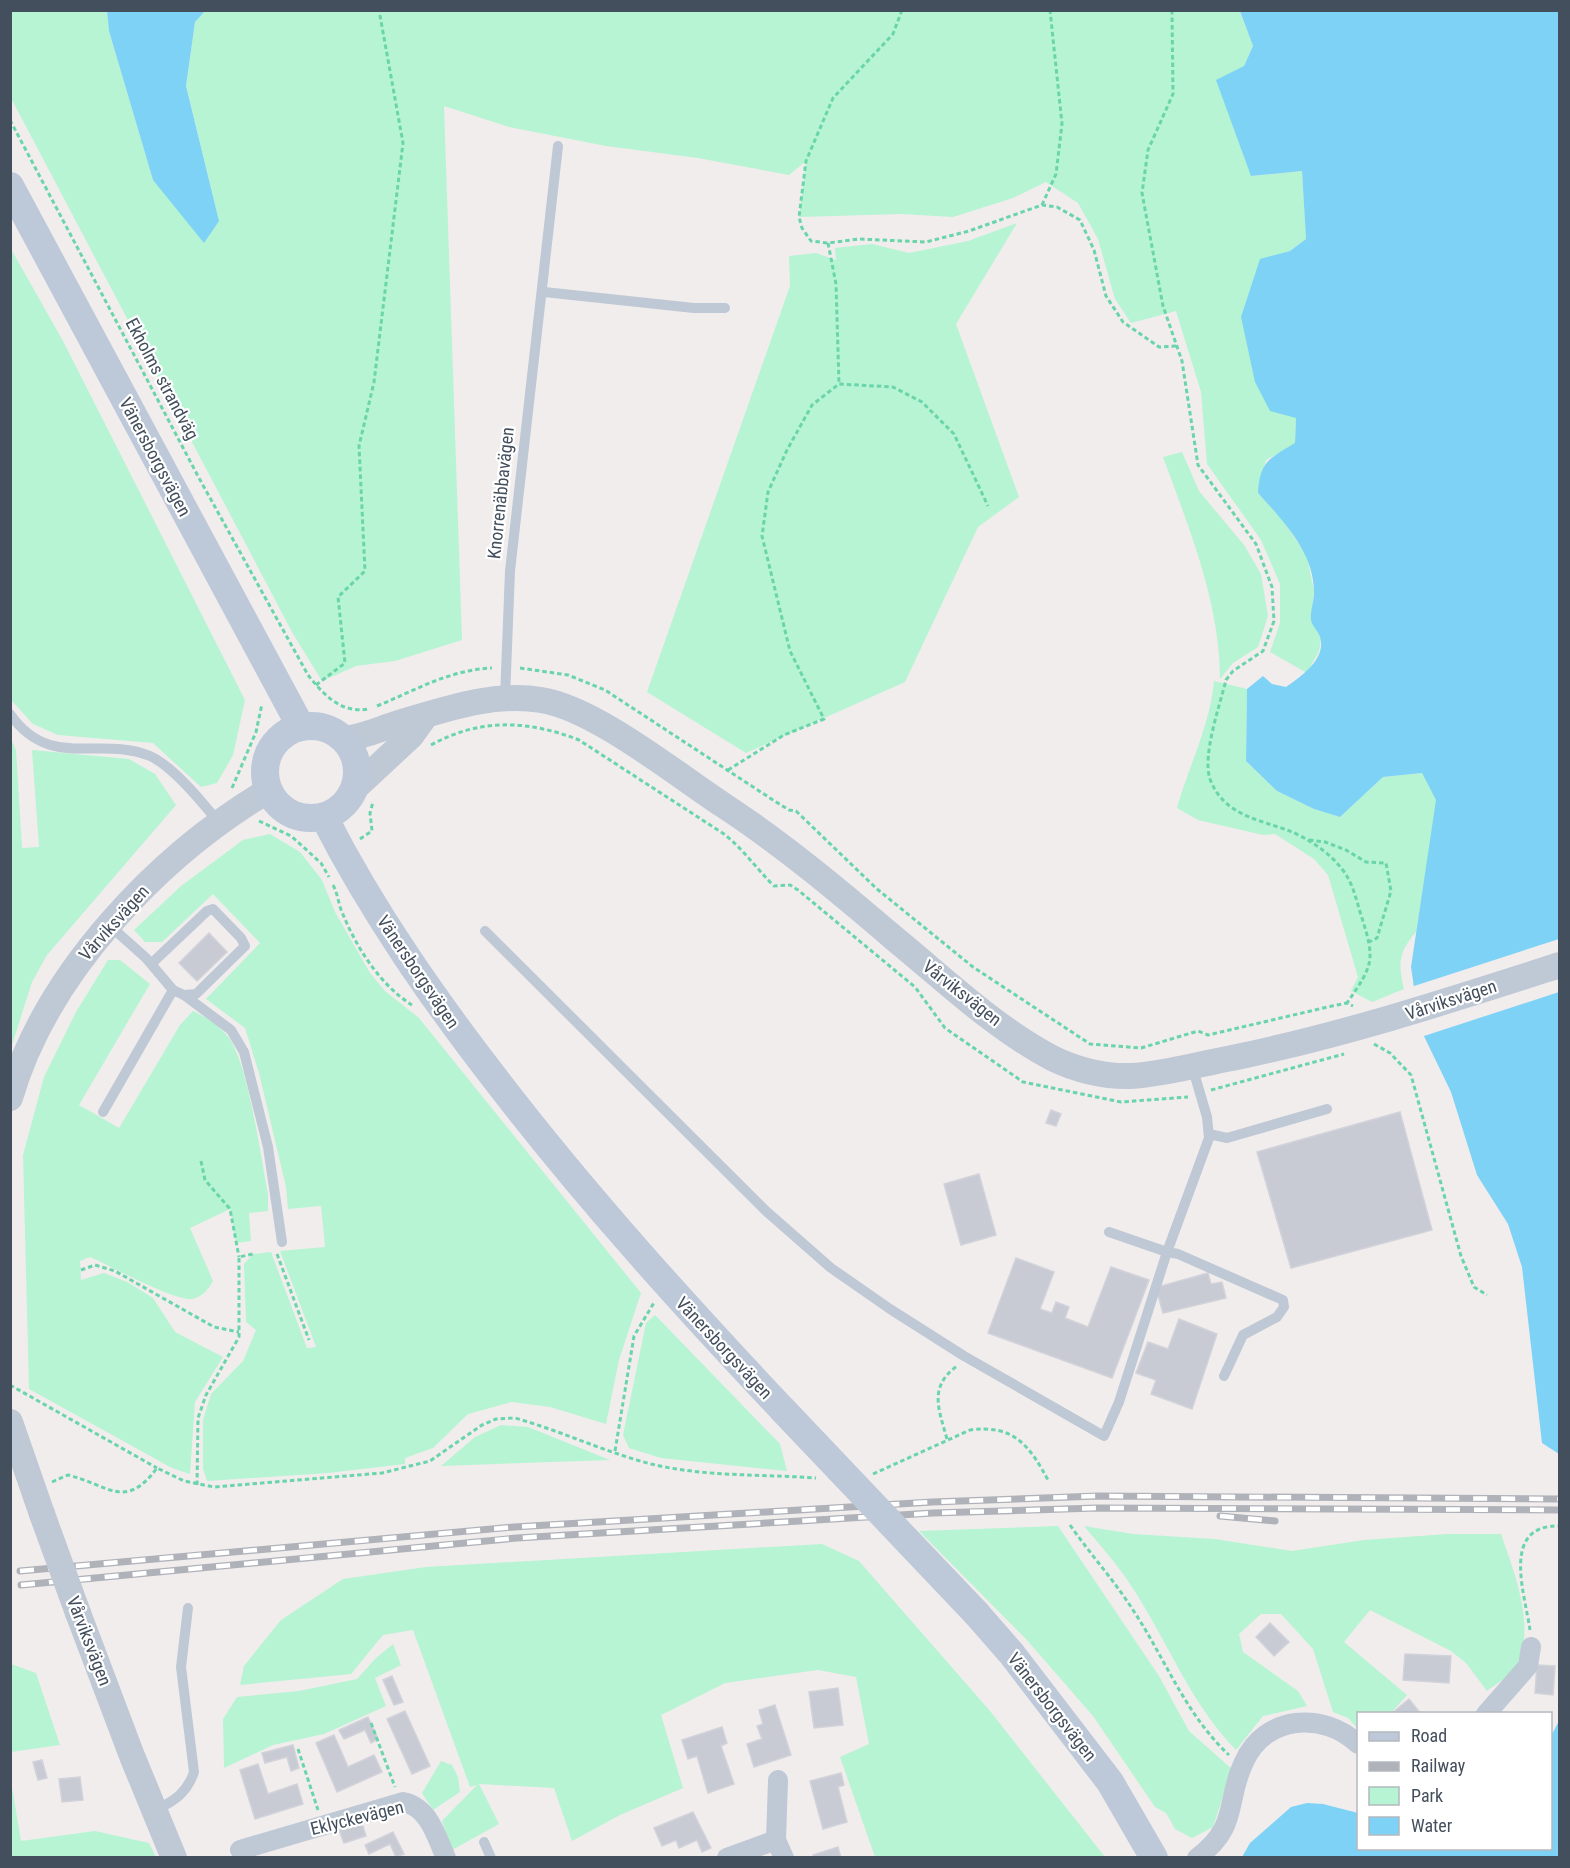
<svg xmlns="http://www.w3.org/2000/svg" width="1570" height="1868" font-family="'Roboto Condensed',sans-serif">
	<style>
		.green { fill: #b6f4d3 }
		.water { fill: #7ed2f6 }
		.pier { fill: #f1eded }
		.building { fill: #c9cbd4; stroke: #d1d2da; stroke-width: 1.5 }
		.lines { fill: none; stroke-linecap: round; stroke-linejoin: round }
		.path { stroke: #6ad5aa; stroke-width: 3; stroke-dasharray: 4.5 3; stroke-linecap: butt }
		.service { stroke: #bfc8d5; stroke-width: 10 }
		.minor { stroke: #bfc8d5; stroke-width: 20 }
		.tertiary { stroke: #bfc8d5; stroke-width: 26 }
		.secondary { stroke: #bdc8d9; stroke-width: 28 }
		.rail-casing { stroke: #afb2b9; stroke-width: 7 }
		.rail { stroke: #fff; stroke-width: 4.5; stroke-dasharray: 14; stroke-linecap: butt }
		.tertiary-bridge { stroke: #bfc8d5; stroke-width: 26 }
		.secondary-bridge { stroke: #bdc8d9; stroke-width: 28 }
		.labels { text-anchor: middle; stroke-width: 4.5; stroke-linejoin: round; paint-order: stroke }
		.street-label { font-size: 18px; fill: #444f5d; stroke: #fff }
	</style>
	<rect width="100%" height="100%" fill="#f1eded"/>
	<g class="green">
		<polygon points="10,11 107,11 109,31 153,180 219,221 186,86 195,22 205,11 1240,11 1253,46 1244,66 1252,176 1302,171 1306,239 1290,251 1260,260 1296,418 1295,444 1266,460 1258,493 1284,522 1307,556 1314,591 1311,620 1321,639 1319,651 1307,673 1270,652 1280,623 1280,584 1261,540 1207,464 1201,392 1176,311 1131,323 1115,299 1098,239 1078,203 1046,182 1013,198 953,217 900,214 799,217 806,161 789,175 698,158 606,146 509,127 444,106 462,640 395,661 356,666 322,681 292,632 11,98"/>
		<polygon points="1017,223 956,324 1019,497 978,527 905,682 746,753 647,692 790,286 789,256 816,253 836,260 835,248 872,244 909,253 968,241"/>
		<polygon points="11,249 63,341 245,700 233,755 217,783 201,787 153,743 58,735 33,724 12,701"/>
		<path d="M 1182,452 L 1199,491 L 1244,545 L 1261,574 L 1268,616 L 1258,647 L 1233,663 L 1220,679 C 1220,603 1189,528 1163,457 Z"/>
		<path d="M 1214,681 L 1247,689 L 1246,761 L 1277,791 L 1314,809 L 1340,817 L 1383,777 L 1422,773 L 1437,800 L 1416,932 C 1398,953 1398,963 1404,989 L 1372,1002 L 1351,991 L 1358,977 L 1328,875 L 1314,859 L 1275,834 L 1263,835 L 1198,820 L 1177,808 C 1189,765 1210,726 1214,681 Z"/>
		<polygon points="11,739 16,750 22,848 39,847 32,750 129,759 155,774 176,805 47,955 32,982 11,1048"/>
		<polygon points="270,834 300,852 322,880 335,912 370,973 385,991 419,1018 641,1293 619,1360 606,1424 550,1407 512,1402 468,1414 433,1448 405,1458 405,1464 328,1473 207,1481 203,1469 203,1420 211,1394 243,1361 256,1330 246,1322 244,1264 253,1254 271,1252 307,1348 316,1347 280,1251 325,1247 321,1206 288,1209 286,1187 259,1073 245,1028 206,999 260,943 213,894 162,942 145,942 134,930 181,886 243,840"/>
		<path d="M 108,960 L 120,960 L 150,984 L 79,1105 L 119,1128 L 180,1025 L 193,1011 C 208,1018 219,1025 229,1038 C 248,1064 261,1158 268,1194 L 268,1211 L 249,1213 L 251,1241 L 236,1243 L 230,1209 L 190,1228 L 213,1281 C 208,1290 202,1297 192,1299 C 174,1301 111,1266 90,1257 L 80,1261 L 81,1280 L 104,1273 L 127,1282 L 153,1298 L 175,1332 L 223,1357 L 195,1402 L 190,1474 L 172,1468 L 29,1389 L 23,1155 L 44,1077 L 76,1012 Z"/>
		<polygon points="655,1315 780,1444 787,1471 661,1458 629,1448 623,1435 646,1323"/>
		<polygon points="501,1425 528,1427 610,1460 441,1466 475,1437"/>
		<polygon points="1058,1526 1159,1676 1189,1731 1232,1769 1213,1827 1192,1838 1175,1829 1166,1813 1155,1807 1093,1716 1026,1639 919,1531"/>
		<path d="M 1084,1526 L 1133,1534 L 1215,1539 L 1292,1551 L 1364,1540 L 1447,1534 L 1501,1534 C 1514,1572 1537,1628 1516,1666 C 1510,1676 1496,1684 1487,1691 L 1466,1663 L 1451,1651 L 1370,1610 L 1344,1642 L 1407,1695 L 1391,1713 L 1358,1714 L 1358,1729 L 1348,1718 L 1333,1712 L 1313,1649 L 1281,1614 L 1261,1614 L 1239,1634 L 1243,1652 L 1298,1691 L 1307,1706 L 1263,1716 L 1236,1750 C 1189,1702 1167,1639 1130,1584 C 1117,1564 1100,1545 1084,1526 Z"/>
		<polygon points="822,1544 859,1561 990,1711 1105,1857 875,1857 840,1757 869,1744 856,1677 818,1670 725,1683 661,1715 683,1788 620,1815 572,1841 554,1788 479,1784 499,1824 452,1850 442,1821 477,1785 470,1787 413,1630 383,1635 351,1674 240,1685 244,1666 281,1620 343,1579 426,1567"/>
		<polygon points="393,1644 401,1665 375,1678 386,1706 324,1734 273,1745 224,1768 223,1719 237,1697 299,1691 357,1679 376,1658"/>
		<polygon points="11,1664 36,1673 60,1745 11,1752"/>
		<polygon points="441,1761 452,1765 458,1777 460,1792 433,1810 422,1793"/>
		<polygon points="11,1781 21,1841 95,1831 149,1843 156,1857 11,1857"/>
	</g>
	<g class="water">
		<polygon points="107,11 205,11 195,22 186,86 219,221 204,243 153,180 109,31"/>
		<path d="M 1240,11 L 1559,11 L 1559,1454 L 1542,1443 L 1522,1267 L 1508,1224 L 1477,1175 L 1451,1092 L 1420,1028 L 1411,967 L 1436,800 L 1422,773 L 1383,777 L 1340,817 L 1314,809 L 1277,791 L 1246,761 L 1247,689 L 1263,676 L 1272,684 L 1286,687 C 1300,677 1327,659 1320,637 C 1318,631 1312,626 1311,620 C 1310,612 1314,601 1314,592 C 1314,552 1283,521 1258,493 C 1260,461 1269,459 1295,443 L 1296,418 L 1270,411 L 1255,382 L 1241,317 L 1260,259 L 1290,251 L 1306,239 L 1302,171 L 1251,176 L 1216,80 L 1244,66 L 1253,46 Z"/>
		<polygon points="1559,1721 1559,1857 1242,1857 1250,1843 1291,1807 1307,1803 1323,1804 1358,1813 1358,1848 1550,1848 1551,1736"/>
	</g>
	<polygon class="pier" points="1559,939 1559,992 1421,1037 1417,1028 1411,987"/>
	<g class="building">
		<polygon points="209,933 227,952 197,981 179,963"/>
		<polygon points="1051,1110 1061,1114 1056,1126 1046,1123"/>
		<polygon points="1400,1112 1432,1230 1291,1268 1257,1152"/>
		<polygon points="979,1174 996,1235 961,1245 944,1184"/>
		<polygon points="1016,1258 1054,1272 1040,1309 1052,1313 1056,1302 1069,1307 1065,1318 1088,1327 1111,1267 1149,1280 1112,1378 988,1333"/>
		<polygon points="1208,1273 1211,1284 1222,1282 1226,1298 1163,1313 1158,1295 1161,1286"/>
		<polygon points="1179,1319 1217,1334 1192,1409 1151,1394 1156,1380 1136,1373 1148,1342 1168,1349"/>
		<polygon points="1270,1623 1289,1642 1274,1656 1256,1637"/>
		<polygon points="1405,1654 1451,1656 1449,1683 1403,1680"/>
		<polygon points="1537,1665 1555,1666 1553,1695 1535,1693"/>
		<polygon points="392,1676 403,1702 394,1705 383,1680"/>
		<polygon points="838,1688 843,1725 814,1728 809,1692"/>
		<polygon points="1409,1699 1421,1714 1391,1714"/>
		<polygon points="775,1705 791,1755 754,1767 747,1744 762,1739 757,1726 763,1724 759,1710"/>
		<polygon points="405,1711 430,1766 412,1774 387,1719"/>
		<polygon points="368,1717 378,1739 371,1743 365,1730 344,1739 339,1730"/>
		<polygon points="722,1727 727,1743 721,1746 734,1784 708,1793 697,1756 688,1759 682,1740"/>
		<polygon points="334,1735 348,1767 374,1755 382,1772 337,1792 316,1743"/>
		<polygon points="293,1745 299,1768 291,1771 287,1757 265,1763 262,1753"/>
		<polygon points="42,1760 47,1778 38,1780 33,1762"/>
		<polygon points="258,1764 268,1794 297,1784 303,1804 255,1819 240,1770"/>
		<polygon points="841,1773 844,1785 838,1787 847,1822 823,1829 810,1781"/>
		<polygon points="80,1777 83,1800 62,1802 59,1779"/>
		<polygon points="693,1812 711,1848 702,1852 697,1840 679,1848 676,1840 662,1846 654,1828"/>
		<polygon points="362,1823 366,1836 344,1843 339,1830"/>
		<polygon points="393,1832 404,1854 396,1857 390,1844 369,1854 365,1845"/>
		<polygon points="838,1847 841,1858 814,1858 813,1855"/>
	</g>
	<g class="lines">
		<g class="path">
			<polyline points="902,10 893,34 833,98 806,161 799,217 802,228 811,241 828,243 859,239 926,242 969,231 1042,205 1057,207 1080,220 1094,250 1106,296 1123,322 1159,347 1177,346"/>
			<path d="M 1172,10 L 1173,94 L 1148,150 L 1142,193 L 1163,306 L 1182,361 L 1198,465 L 1256,544 L 1272,587 L 1274,621 L 1263,651 L 1233,671 L 1226,680 C 1220,705 1202,755 1210,779 C 1223,814 1256,819 1287,830 C 1306,837 1329,852 1342,869 C 1353,883 1356,899 1361,915 C 1376,961 1373,965 1347,1003"/>
			<path d="M 10,120 L 199,478 L 308,675 C 323,694 341,714 368,709"/>
			<polyline points="1042,205 1056,174 1062,124 1050,10"/>
			<polyline points="828,243 836,284 839,384"/>
			<polyline points="520,668 568,675 605,690 773,800 789,810 796,811 877,889 973,967 1090,1044 1141,1048 1198,1031 1208,1035 1332,1006 1347,1003 1353,1006"/>
			<polyline points="316,685 345,663 338,597 365,571 359,446 374,382 403,143 379,10"/>
			<path d="M 377,706 C 416,690 449,670 492,668"/>
			<path d="M 431,745 C 480,718 528,720 579,740 L 724,834 C 743,849 756,868 774,886 L 790,885 L 798,890 L 915,987 L 945,1028 L 1023,1082 L 1121,1102 L 1188,1097"/>
			<polyline points="728,770 784,735 824,719 790,651 762,536 768,492 787,450 812,405 839,384 893,387 922,402 954,434 988,506"/>
			<polyline points="232,788 256,732 262,704"/>
			<polyline points="259,821 291,836 321,863 329,877"/>
			<polyline points="360,839 372,831 370,813 373,802"/>
			<polyline points="1309,840 1325,842 1346,850 1366,862 1386,863 1391,891 1377,938 1369,942"/>
			<path d="M 333,885 C 338,894 338,903 342,912 C 356,947 380,985 412,1005"/>
			<polyline points="1374,1044 1390,1053 1411,1075 1461,1256 1474,1287 1487,1295"/>
			<polyline points="1211,1090 1344,1054"/>
			<polyline points="201,1161 205,1180 230,1209 239,1257"/>
			<polyline points="277,1254 309,1340"/>
			<polyline points="81,1270 95,1265 115,1271 214,1327 239,1332"/>
			<polyline points="10,1385 157,1468"/>
			<path d="M 947,1439 C 939,1410 928,1387 957,1366"/>
			<polyline points="615,1451 634,1336 655,1301"/>
			<path d="M 873,1474 L 970,1430 C 1014,1424 1030,1446 1049,1482"/>
			<path d="M 52,1482 L 68,1475 C 109,1485 125,1511 157,1468 L 184,1481 L 214,1487 L 382,1473 L 430,1461 L 482,1425 L 496,1419 L 515,1418 C 561,1431 605,1452 651,1464 C 705,1477 761,1474 816,1478"/>
			<polyline points="197,1485 198,1418 206,1395 239,1337 239,1257 253,1254"/>
			<path d="M 1070,1525 C 1090,1554 1114,1580 1133,1610 C 1165,1658 1185,1714 1229,1755"/>
			<path d="M 1530,1630 C 1525,1594 1500,1524 1560,1526"/>
			<polyline points="371,1723 395,1787"/>
			<polyline points="298,1749 318,1810"/>
		</g>
		<g class="service">
			<polyline points="544,292 694,308 725,308"/>
			<polyline points="505,698 510,571 558,146"/>
			<path d="M 10,714 C 50,771 99,735 150,756 C 173,766 203,803 219,823"/>
			<polyline points="108,924 146,958 173,990 184,995 196,994 245,946 241,938 213,909 207,911 151,964"/>
			<polyline points="485,931 766,1211 831,1268 890,1309 964,1356 1104,1436 1119,1402 1167,1252 1109,1232"/>
			<polyline points="184,995 231,1030 244,1052 268,1147 282,1242"/>
			<polyline points="1192,1066 1207,1117 1209,1138 1167,1252 1178,1254 1283,1300 1284,1307 1277,1317 1243,1335 1224,1376"/>
			<polyline points="103,1112 173,990"/>
			<polyline points="1209,1134 1227,1138 1327,1109"/>
			<path d="M 156,1810 C 174,1801 187,1793 194,1772 L 181,1667 L 188,1608"/>
			<polyline points="484,1842 491,1858"/>
		</g>
		<g class="minor">
			<polyline points="1486,1714 1528,1666 1531,1647"/>
			<polyline points="778,1780 776,1840 784,1858"/>
			<path d="M 240,1850 L 403,1802 C 429,1807 436,1836 446,1858"/>
			<polyline points="727,1858 776,1840"/>
			<path d="M 1197,1858 C 1240,1826 1225,1801 1244,1762 C 1265,1715 1323,1711 1358,1744"/>
		</g>
		<g class="tertiary">
			<path d="M 343,739 C 365,737 381,728 402,722 C 446,709 494,692 541,700 C 594,708 676,774 723,805 C 784,845 840,892 895,939 C 945,980 995,1028 1052,1058 C 1076,1070 1105,1077 1131,1076 C 1165,1074 1199,1064 1232,1058 C 1344,1035 1451,1000 1560,965"/>
			<polyline points="355,788 411,736 424,718"/>
			<path d="M 10,1098 C 46,973 159,855 269,790"/>
			<polyline points="10,1422 42,1514"/>
			<polyline points="78,1613 132,1756 174,1858"/>
		</g>
		<g class="secondary">
			<polyline points="10,186 301,727"/>
			<circle cx="311" cy="772" r="46"/>
			<path d="M 324,817 C 373,913 434,1000 500,1085 C 588,1199 684,1305 783,1410"/>
			<polyline points="976,1613 1011,1653 1110,1782 1154,1858"/>
		</g>
		<g class="rail-casing">
			<g id="rail">
				<polyline points="1220,1516 1275,1521"/>
				<polyline points="20,1571 514,1527 932,1502 1098,1496 1560,1499"/>
				<polyline points="21,1585 517,1538 933,1513 1097,1508 1560,1510"/>
			</g>
		</g>
		<use href="#rail" class="rail"/>
		<polyline class="tertiary-bridge" points="42,1514 78,1613"/>
		<polyline class="secondary-bridge" points="783,1410 976,1613"/>
	</g>
	<g class="labels">
		<g class="street-label">
			<text transform="translate(162 379) rotate(62)" y="6">Ekholms strandväg</text>
			<text transform="translate(155 457) rotate(62)" y="6">Vänersborgsvägen</text>
			<text transform="translate(501 493) rotate(-84)" y="6">Knorrenäbbavägen</text>
			<text transform="translate(114 923) rotate(-48)" y="6">Vårviksvägen</text>
			<text transform="translate(418 972) rotate(56)" y="6">Vänersborgsvägen</text>
			<text transform="translate(962 993) rotate(38)" y="6">Vårviksvägen</text>
			<text transform="translate(1451 1000) rotate(-18)" y="6">Vårviksvägen</text>
			<text transform="translate(724 1348) rotate(47)" y="6">Vänersborgsvägen</text>
			<text transform="translate(89 1641) rotate(69)" y="6">Vårviksvägen</text>
			<text transform="translate(1052 1707) rotate(52)" y="6">Vänersborgsvägen</text>
			<text transform="translate(357 1818) rotate(-14)" y="6">Eklyckevägen</text>
		</g>
	</g>
	<rect width="1570" height="1868" fill="none" stroke="#444f5d" stroke-width="24"/>
	<rect x="1357" y="1712" width="195" height="138" fill="#ffffff" stroke="#b4b9be" stroke-width="1.5"/>
	<rect x="1369" y="1732" width="30" height="9" fill="#bdc8d9" stroke="#b4b9be" stroke-width="1.5"/>
	<text x="1411" y="1742" font-size="18" fill="#444f5d">Road</text>
	<rect x="1369" y="1762" width="30" height="9" fill="#afb2b9" stroke="#b4b9be" stroke-width="1.5"/>
	<text x="1411" y="1772" font-size="18" fill="#444f5d">Railway</text>
	<rect x="1369" y="1787" width="30" height="18" fill="#b6f4d3" stroke="#b4b9be" stroke-width="1.5"/>
	<text x="1411" y="1802" font-size="18" fill="#444f5d">Park</text>
	<rect x="1369" y="1817" width="30" height="18" fill="#7ed2f6" stroke="#b4b9be" stroke-width="1.5"/>
	<text x="1411" y="1832" font-size="18" fill="#444f5d">Water</text>
</svg>
